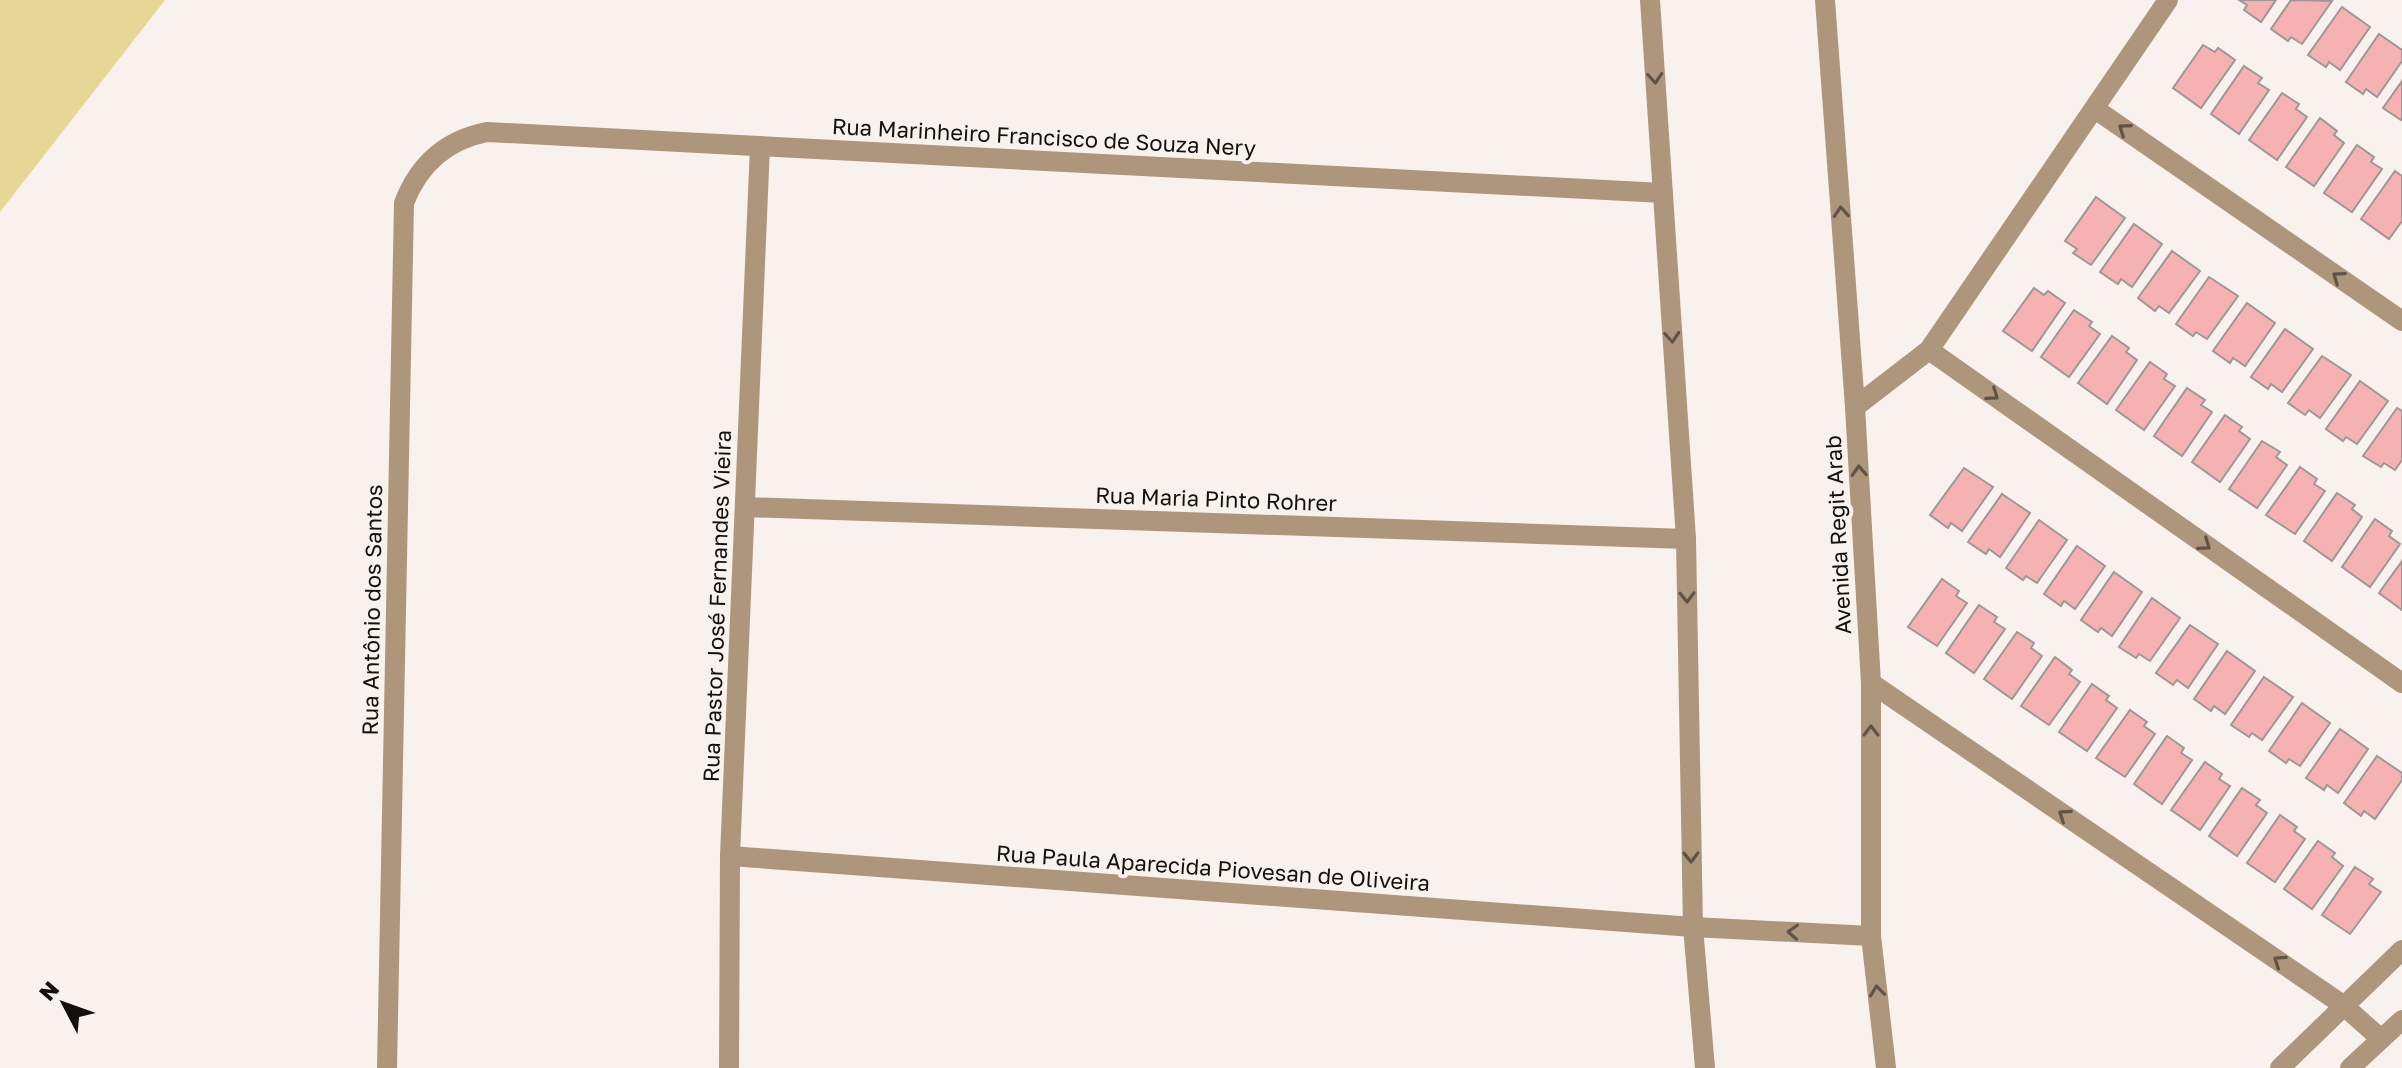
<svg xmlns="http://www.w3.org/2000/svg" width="2402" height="1068" font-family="'Golos Text',sans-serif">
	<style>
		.green { fill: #e7d797 }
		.building { fill: #f6b1b3; stroke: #9f9797; stroke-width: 2 }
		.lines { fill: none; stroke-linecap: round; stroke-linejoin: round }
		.minor { stroke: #ad967c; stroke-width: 20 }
		.oneway { stroke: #605346 }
		.labels { text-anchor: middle; stroke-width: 8; stroke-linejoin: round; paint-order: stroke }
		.street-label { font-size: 22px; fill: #13100f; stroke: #f9f1ed }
	</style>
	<rect width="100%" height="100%" fill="#f9f1ed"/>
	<polygon class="green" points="0,0 165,0 0,212"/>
	<g class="building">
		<polygon points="2239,0 2276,0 2261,22 2244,10 2247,5"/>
		<polygon points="2291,0 2332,1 2302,44 2291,37 2288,41 2271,29"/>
		<polygon points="2342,7 2370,27 2340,70 2329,62 2326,67 2308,55"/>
		<polygon points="2379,34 2402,50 2402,61 2377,97 2366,89 2363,94 2346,82"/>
		<polygon points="2203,45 2215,52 2218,48 2235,60 2201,108 2173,88"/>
		<polygon points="2244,66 2262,78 2258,83 2269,90 2239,134 2211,114"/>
		<polygon points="2402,81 2402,118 2401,120 2383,108"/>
		<polygon points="2282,93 2299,104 2296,109 2307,117 2277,160 2249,140"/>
		<polygon points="2320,118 2337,131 2334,135 2344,143 2314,186 2286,167"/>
		<polygon points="2357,145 2374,157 2371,162 2382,169 2352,212 2324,193"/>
		<polygon points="2395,171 2402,176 2402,221 2389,239 2361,219"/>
		<polygon points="2096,197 2125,218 2091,265 2073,253 2077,249 2065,241"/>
		<polygon points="2134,224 2162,244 2132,287 2121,279 2118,284 2100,272"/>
		<polygon points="2172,251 2200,271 2169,313 2159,306 2155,311 2138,298"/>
		<polygon points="2209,277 2238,296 2207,339 2196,332 2193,336 2176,324"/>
		<polygon points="2034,288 2044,295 2048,291 2065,303 2032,351 2003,331"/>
		<polygon points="2247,303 2275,323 2245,366 2233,358 2230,363 2213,351"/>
		<polygon points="2074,310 2092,322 2089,326 2100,334 2069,377 2041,357"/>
		<polygon points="2285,329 2313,349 2282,392 2271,384 2268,389 2251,377"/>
		<polygon points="2112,336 2129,348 2126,352 2137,360 2107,404 2078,383"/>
		<polygon points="2322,356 2351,375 2320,418 2309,410 2305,415 2288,403"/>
		<polygon points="2150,362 2167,374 2164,379 2175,386 2144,430 2116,410"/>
		<polygon points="2360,381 2388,401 2357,444 2346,437 2343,441 2326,429"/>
		<polygon points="2187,388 2205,400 2201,405 2212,412 2182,456 2154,436"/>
		<polygon points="2397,408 2402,411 2402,460 2395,470 2384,463 2381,467 2363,456"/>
		<polygon points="2225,415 2242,427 2239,431 2250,439 2220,482 2192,462"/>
		<polygon points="2262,441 2280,452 2276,457 2287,465 2257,508 2229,489"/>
		<polygon points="2300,467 2317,479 2314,484 2325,491 2295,534 2266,515"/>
		<polygon points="1964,468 1993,487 1962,531 1951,523 1948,528 1930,515"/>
		<polygon points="2337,493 2355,505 2352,509 2362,517 2332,561 2304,541"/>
		<polygon points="2002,494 2030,513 2000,557 1989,549 1986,554 1968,542"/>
		<polygon points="2375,519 2392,531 2389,536 2400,544 2370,587 2342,567"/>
		<polygon points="2039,520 2067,540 2037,583 2026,576 2023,580 2006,568"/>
		<polygon points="2077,546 2105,566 2075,609 2064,601 2061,606 2044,594"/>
		<polygon points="2402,561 2402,610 2379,593"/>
		<polygon points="2114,572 2142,592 2112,636 2101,628 2098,632 2081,620"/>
		<polygon points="1942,579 1959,591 1956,596 1967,603 1937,646 1908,627"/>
		<polygon points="2152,598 2180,618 2150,661 2139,654 2136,658 2119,647"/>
		<polygon points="1979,605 1997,617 1994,622 2005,629 1974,673 1946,653"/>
		<polygon points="2190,625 2218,644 2188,688 2177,680 2173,685 2156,673"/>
		<polygon points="2017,632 2034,643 2031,648 2042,656 2012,699 1984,679"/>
		<polygon points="2227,651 2255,671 2225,714 2214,706 2211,711 2194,699"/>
		<polygon points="2055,657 2072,670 2069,674 2080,682 2049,725 2021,706"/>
		<polygon points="2264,677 2293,697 2262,740 2252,733 2249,737 2231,725"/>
		<polygon points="2092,684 2109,696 2106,700 2117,708 2087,751 2059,732"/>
		<polygon points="2302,703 2330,723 2300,766 2289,759 2286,763 2269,751"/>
		<polygon points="2130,710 2147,722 2144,726 2155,734 2125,777 2096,758"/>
		<polygon points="2340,729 2368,749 2338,793 2327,785 2324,790 2306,778"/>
		<polygon points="2167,736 2184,748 2181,753 2192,760 2162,804 2134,784"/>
		<polygon points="2377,756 2402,773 2402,780 2375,819 2364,811 2361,816 2344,803"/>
		<polygon points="2205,762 2222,774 2219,779 2230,786 2200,830 2171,810"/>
		<polygon points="2242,788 2260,800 2256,805 2267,813 2237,856 2209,836"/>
		<polygon points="2280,815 2297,827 2294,831 2305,839 2275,882 2247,863"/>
		<polygon points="2318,841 2335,853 2332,857 2343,866 2312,909 2284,889"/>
		<polygon points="2355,867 2373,879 2369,884 2381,892 2350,934 2322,915"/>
	</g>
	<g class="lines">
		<g class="minor">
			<polyline points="1650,0 1686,539 1693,927 1705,1068"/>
			<polyline points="1825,0 1855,407 1871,683 1871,936 1886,1068"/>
			<polyline points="2095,109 2402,321"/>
			<polyline points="1929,350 2402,683"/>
			<polyline points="1855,407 1929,350 2168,0"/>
			<polyline points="745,507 1686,539"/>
			<polyline points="1871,683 2343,1005 2381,1039"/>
			<polyline points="730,856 1693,927 1871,936"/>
			<path d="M 387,1068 L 404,203 C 419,164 446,140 487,132 L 1663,193"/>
			<polyline points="729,1068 730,856 760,146"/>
			<polyline points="2280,1068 2402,950"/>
			<polyline points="2350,1068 2402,1020"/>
		</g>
	</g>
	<defs><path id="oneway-chevron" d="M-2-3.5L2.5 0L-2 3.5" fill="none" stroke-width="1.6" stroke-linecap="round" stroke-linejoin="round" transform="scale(2)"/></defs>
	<g class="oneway">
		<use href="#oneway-chevron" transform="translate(1655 78) rotate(86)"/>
		<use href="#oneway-chevron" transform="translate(2124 129) rotate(-145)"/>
		<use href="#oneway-chevron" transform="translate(1841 212) rotate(-94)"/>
		<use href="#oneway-chevron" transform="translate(2338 277) rotate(-145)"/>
		<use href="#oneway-chevron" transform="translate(1672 337) rotate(86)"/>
		<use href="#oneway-chevron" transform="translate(1993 395) rotate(35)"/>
		<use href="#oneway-chevron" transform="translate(1859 471) rotate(-93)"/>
		<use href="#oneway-chevron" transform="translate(2205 545) rotate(35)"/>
		<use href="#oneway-chevron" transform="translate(1687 597) rotate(89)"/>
		<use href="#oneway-chevron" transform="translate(1871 731) rotate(-90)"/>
		<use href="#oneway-chevron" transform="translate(2064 815) rotate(-146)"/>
		<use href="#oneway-chevron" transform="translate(1691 857) rotate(89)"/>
		<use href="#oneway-chevron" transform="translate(1793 932) rotate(-177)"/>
		<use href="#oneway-chevron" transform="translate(2279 961) rotate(-146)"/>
		<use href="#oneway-chevron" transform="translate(1877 991) rotate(-97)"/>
	</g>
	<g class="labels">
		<g class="street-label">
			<text transform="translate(1044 137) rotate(3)" y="8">Rua Marinheiro Francisco de Souza Nery</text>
			<text transform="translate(1216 499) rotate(2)" y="8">Rua Maria Pinto Rohrer</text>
			<text transform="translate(1838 535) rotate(-93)" y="8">Avenida Regit Arab</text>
			<text transform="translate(717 606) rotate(-88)" y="8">Rua Pastor José Fernandes Vieira</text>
			<text transform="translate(372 610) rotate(-89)" y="8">Rua Antônio dos Santos</text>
			<text transform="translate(1213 868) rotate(4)" y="8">Rua Paula Aparecida Piovesan de Oliveira</text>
		</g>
	</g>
	<g transform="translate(64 1004) rotate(311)" stroke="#f9f1ed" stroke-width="6" paint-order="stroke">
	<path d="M0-6L14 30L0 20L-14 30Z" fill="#13100f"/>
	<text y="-12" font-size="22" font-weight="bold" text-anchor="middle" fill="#13100f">N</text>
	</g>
</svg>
